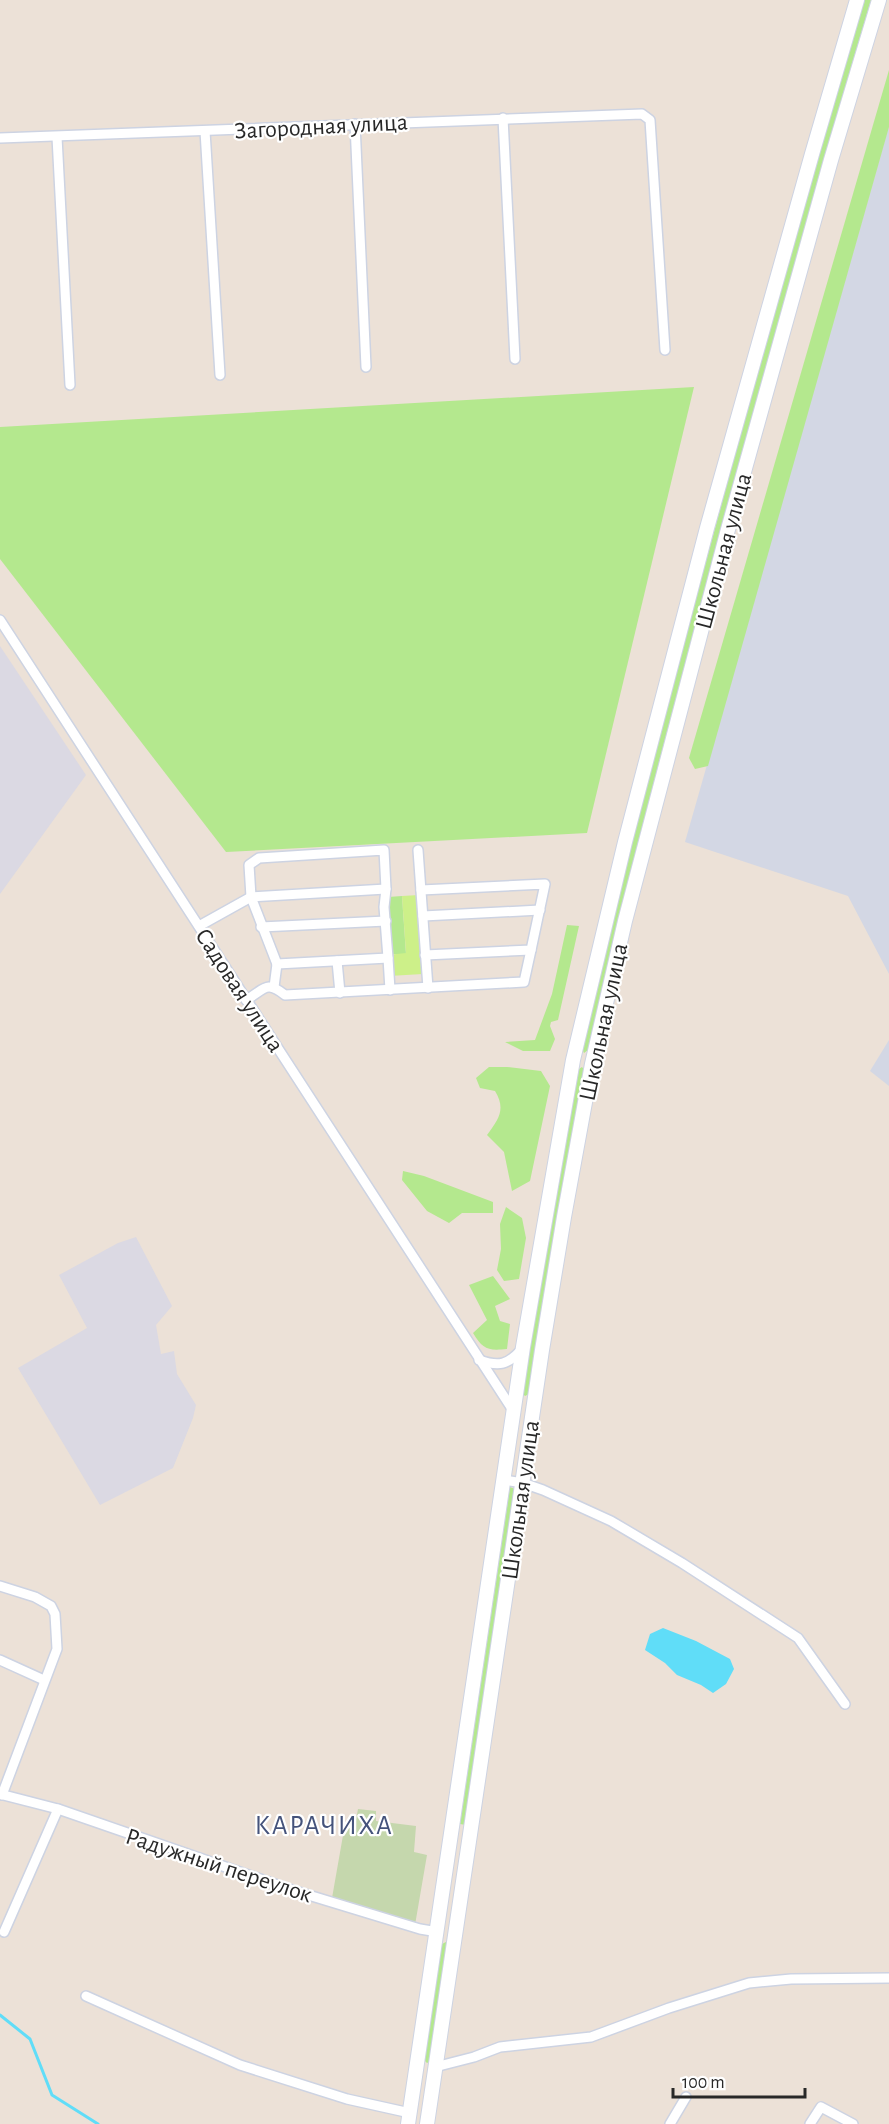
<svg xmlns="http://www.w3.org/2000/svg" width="889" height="2124" font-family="'Alegreya Sans',sans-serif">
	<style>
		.industrial { fill: #dbd9e3 }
		.airport { fill: #d3d7e4 }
		.green { fill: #b4e88e }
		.cemetery { fill: #c5d7ad }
		.pitch { fill: #cdf089 }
		.water { fill: #60ddf8 }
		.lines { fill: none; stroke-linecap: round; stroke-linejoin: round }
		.stream { stroke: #60ddf8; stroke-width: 3 }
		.minor-casing { stroke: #cdd3e2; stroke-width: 12 }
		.secondary-casing { stroke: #cdd3e2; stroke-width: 16 }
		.minor { stroke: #fff; stroke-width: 9 }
		.secondary { stroke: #fff; stroke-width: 14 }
		.labels { text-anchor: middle; stroke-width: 4.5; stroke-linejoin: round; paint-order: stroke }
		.street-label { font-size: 24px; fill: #282828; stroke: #fff }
		.quarter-label { font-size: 27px; letter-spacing: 1.5px; fill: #45537b; stroke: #fff }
	</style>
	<rect width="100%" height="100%" fill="#ece1d7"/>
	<g class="industrial">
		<polygon points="0,646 86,775 0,894"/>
		<polygon points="136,1237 172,1306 156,1325 161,1354 174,1351 177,1374 196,1405 193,1418 173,1468 100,1505 18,1368 87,1328 59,1275 118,1243"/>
	</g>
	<g class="airport">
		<polygon points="889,126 889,974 848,896 685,842"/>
		<polygon points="889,1040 889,1086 870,1071"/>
	</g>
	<g class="green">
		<path d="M 864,0 L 871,0 C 826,150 785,301 743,452 C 688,651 634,849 588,1050 L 584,1053 L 582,1049 C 626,855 678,664 730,473 C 774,315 817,157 864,0 Z"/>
		<polygon points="889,70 889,127 708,766 695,769 689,758"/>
		<polygon points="694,387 587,833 226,852 0,559 0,427"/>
		<polygon points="402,896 406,954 392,954 388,897"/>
		<polygon points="567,925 579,926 558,1020 551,1022 550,1026 555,1039 550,1051 523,1051 505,1042 535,1040 552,994"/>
		<path d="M 489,1067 L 507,1067 L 541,1071 L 550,1086 L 530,1181 L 512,1191 L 504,1152 L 487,1135 C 499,1119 506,1109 495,1091 L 480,1088 L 476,1078 Z"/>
		<polygon points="582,1067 585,1071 529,1394 525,1396 522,1393 579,1069"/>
		<polygon points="403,1171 424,1176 493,1202 493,1213 462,1213 449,1223 427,1211 402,1180"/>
		<polygon points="506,1207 522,1218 526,1238 519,1279 504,1281 497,1270 501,1249 500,1224"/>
		<path d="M 493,1276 L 510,1299 L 495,1306 L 500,1321 L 510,1324 L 507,1349 C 487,1351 483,1349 473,1333 L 487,1320 L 469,1285 Z"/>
		<polygon points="510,1487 515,1489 466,1825 460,1824"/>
		<polygon points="446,1942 449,1946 431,2061 427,2063 424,2060 442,1944"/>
	</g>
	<polygon class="cemetery" points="358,1809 376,1811 376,1821 416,1826 414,1852 427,1855 415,1925 332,1898 345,1824 355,1825"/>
	<polygon class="pitch" points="419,895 423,974 389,976 387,955 406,953 402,896"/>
	<polygon class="water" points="663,1628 696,1641 730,1659 734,1669 726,1684 713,1693 701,1685 677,1675 665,1663 645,1650 650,1634"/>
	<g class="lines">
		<polyline class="stream" points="0,2015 30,2039 52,2095 98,2124"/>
		<g class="minor-casing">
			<g id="minor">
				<polyline points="503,118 515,359"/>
				<polyline points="355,124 366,367"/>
				<polyline points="205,131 220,375"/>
				<polyline points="57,137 70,385"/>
				<polyline points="0,138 642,114 650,120 665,350"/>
				<polyline points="0,620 514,1412"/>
				<polygon points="384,850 386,889 384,907 388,958 277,964 251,897 249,865 259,858"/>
				<polyline points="418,850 428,988"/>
				<polyline points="421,890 545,884 531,950 425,955"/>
				<polyline points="423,916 540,910"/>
				<polyline points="199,926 251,897 386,889"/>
				<polyline points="261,927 386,921"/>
				<polyline points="388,958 390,990"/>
				<polyline points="337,961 340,993"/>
				<polyline points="274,987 277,964"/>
				<path d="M 246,1000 C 265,989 266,980 285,995 L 524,982 L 531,950"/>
				<path d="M 479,1360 C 499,1367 508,1365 522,1349"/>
				<polyline points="504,1480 523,1483 543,1490 611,1521 682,1563 798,1638 845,1704"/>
				<polyline points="0,1586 35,1597 51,1606 55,1614 57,1649 2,1795"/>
				<polyline points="0,1660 44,1680"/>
				<polyline points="0,1794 58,1809 292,1890 420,1929 438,1932"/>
				<polyline points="4,1932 58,1809"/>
				<polyline points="86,1996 240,2065 347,2099 410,2113"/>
				<polyline points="435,2067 474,2057 500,2047 591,2037 669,2008 749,1983 791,1979 889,1978"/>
				<polyline points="670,2124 686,2097"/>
				<polyline points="810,2124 821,2107 853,2124"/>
			</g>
		</g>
		<g class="secondary-casing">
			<g id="secondary">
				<polyline points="408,2124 523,1347 573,1060 625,842 707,528 812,154 857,0"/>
				<polyline points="427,2124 542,1350 564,1217 592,1064 625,921 727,533 831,160 879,0"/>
			</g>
		</g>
		<use href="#minor" class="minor"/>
		<use href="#secondary" class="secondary"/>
	</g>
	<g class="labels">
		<g class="street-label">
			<text transform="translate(321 126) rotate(-3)" y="8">Загородная улица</text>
			<text transform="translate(723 551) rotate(-75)" y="8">Школьная улица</text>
			<text transform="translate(240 990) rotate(57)" y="8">Садовая улица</text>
			<text transform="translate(603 1022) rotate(-78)" y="8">Школьная улица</text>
			<text transform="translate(520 1500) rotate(-82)" y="8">Школьная улица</text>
			<text transform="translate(219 1865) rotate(18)" y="8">Радужный переулок</text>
		</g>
		<g class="quarter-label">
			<text x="324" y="1834">КАРАЧИХА</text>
		</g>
	</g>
	<path d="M673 2088v9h132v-9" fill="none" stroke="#282828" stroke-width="3"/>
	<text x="682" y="2088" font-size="18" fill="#282828" stroke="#ffffff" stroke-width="4.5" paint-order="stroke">100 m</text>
</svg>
